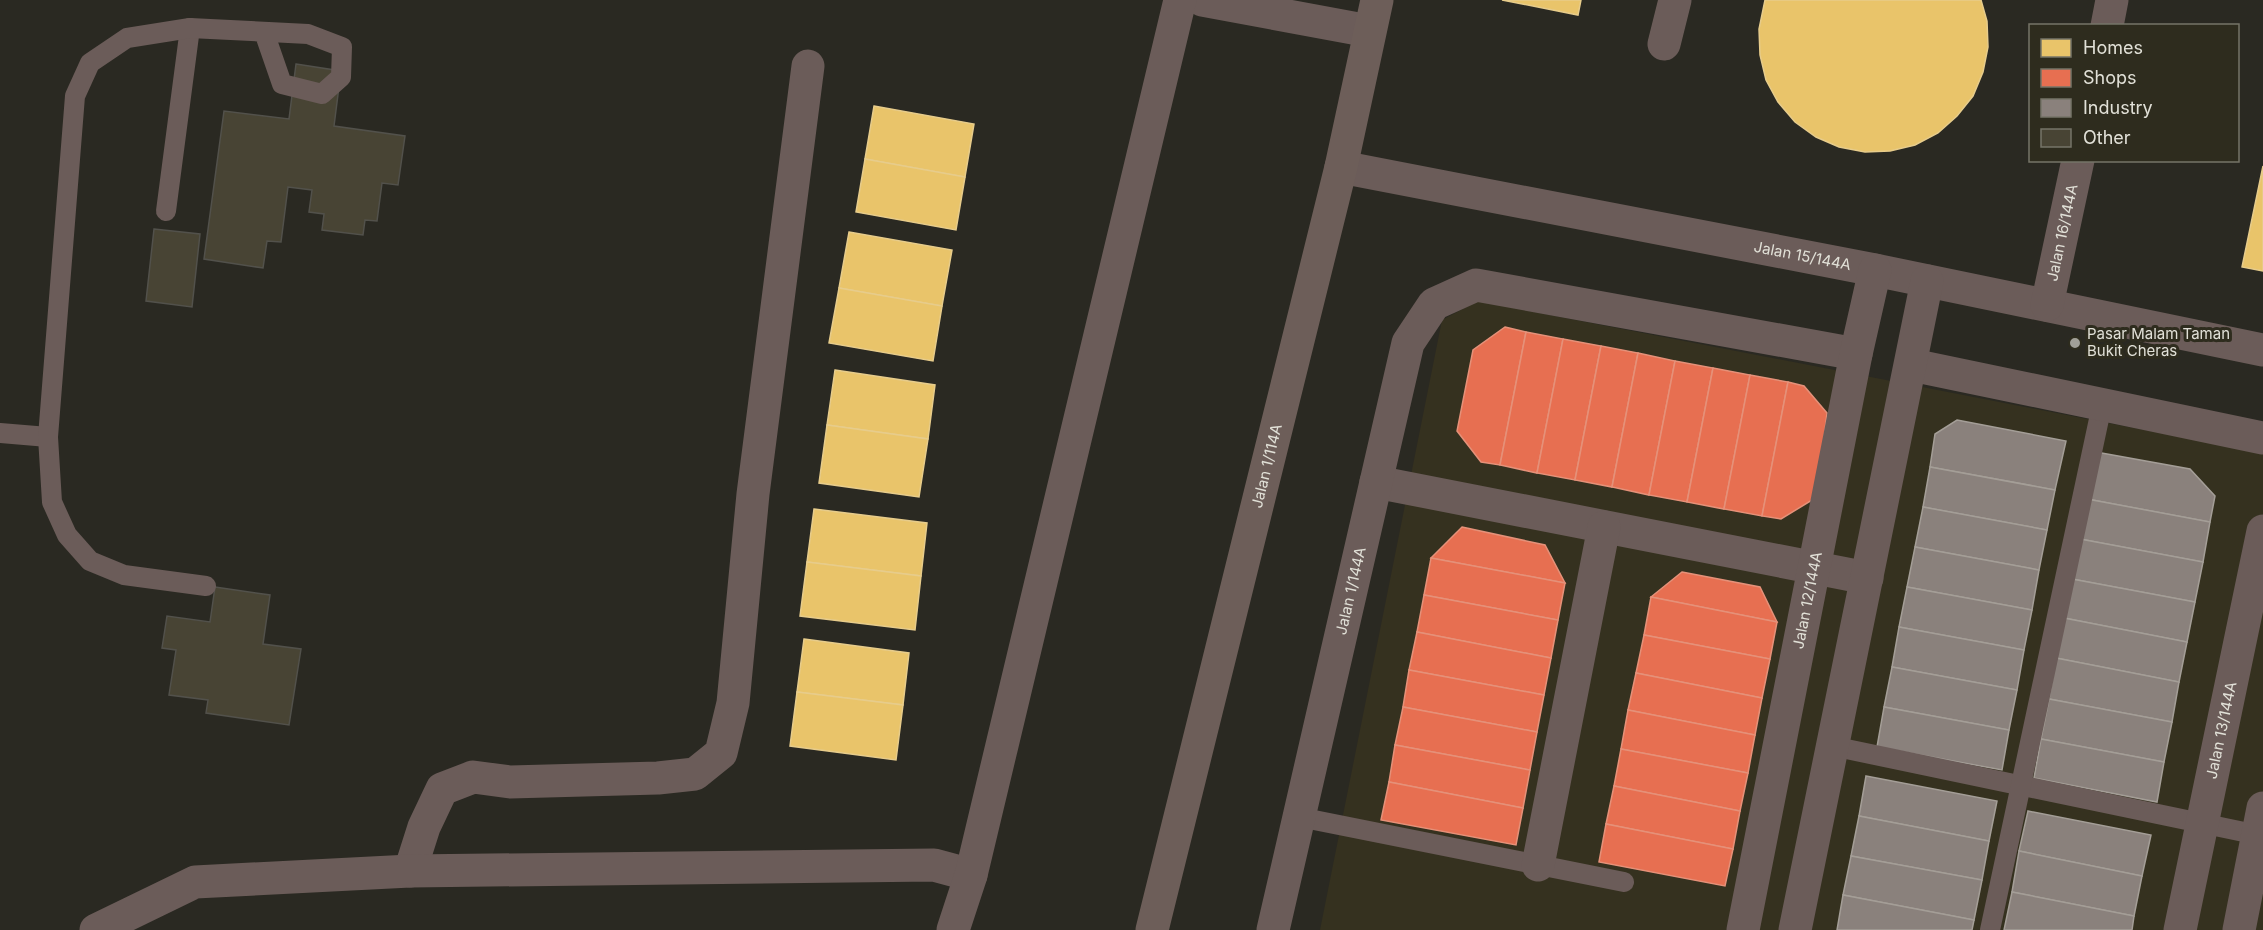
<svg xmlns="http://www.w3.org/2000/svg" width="2263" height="930" font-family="Inter,sans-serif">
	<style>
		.built { fill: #35311f }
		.homes { fill: #e9c46a; stroke: #e7cc8b; stroke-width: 1.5 }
		.shops { fill: #e76f51; stroke: #e59179; stroke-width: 1.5 }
		.industry { fill: #8a817c; stroke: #a49e97; stroke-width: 1.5 }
		.building { fill: #484434; stroke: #52514b; stroke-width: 1.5 }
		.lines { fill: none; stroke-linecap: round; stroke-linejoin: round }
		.lane { stroke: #6b5c59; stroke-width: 20 }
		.street { stroke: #6b5c59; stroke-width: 33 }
		.secondary { stroke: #6d5e59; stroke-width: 33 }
		.poi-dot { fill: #a1a098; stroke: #2e2c1e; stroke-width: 2 }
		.labels { text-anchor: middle; stroke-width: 6; stroke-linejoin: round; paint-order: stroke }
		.street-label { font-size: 15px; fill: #e1e0d7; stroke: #2e2c1e }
		.poi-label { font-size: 15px; fill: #e1e0d7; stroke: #2e2c1e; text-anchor: start }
	</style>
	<rect width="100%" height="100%" fill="#2a2922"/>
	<polygon class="built" points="1478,301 2263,453 2263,930 1320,930 1442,320"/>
	<g class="homes">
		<polygon points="1502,0 1581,0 1578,15"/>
		<polygon points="1765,0 1981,0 1987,21 1988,47 1983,72 1973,96 1957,116 1938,133 1915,145 1890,151 1865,152 1839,147 1816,137 1795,122 1778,102 1766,80 1760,55 1759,29"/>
		<polygon points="874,106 974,124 965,177 865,159"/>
		<polygon points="865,159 965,177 956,230 856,212"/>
		<polygon points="2263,166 2263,271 2242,267"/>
		<polygon points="849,232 952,250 942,306 839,288"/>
		<polygon points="839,288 942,306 933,361 829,343"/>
		<polygon points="835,370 935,385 928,439 827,425"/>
		<polygon points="827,425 928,439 919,497 819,483"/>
		<polygon points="814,509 927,523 921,576 807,562"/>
		<polygon points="807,562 921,576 915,630 800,616"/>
		<polygon points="804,639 909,653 903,705 797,692"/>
		<polygon points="797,692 903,705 896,760 790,746"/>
	</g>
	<g class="shops">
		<polygon points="1505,327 1526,332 1500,465 1481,462 1457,431 1473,350"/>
		<polygon points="1526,332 1563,339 1537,473 1500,465"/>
		<polygon points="1563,339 1601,346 1575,480 1537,473"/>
		<polygon points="1601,346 1638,353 1612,487 1575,480"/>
		<polygon points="1638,353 1675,361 1649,495 1612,487"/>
		<polygon points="1675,361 1713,368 1687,502 1649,495"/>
		<polygon points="1713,368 1750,375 1724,509 1687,502"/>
		<polygon points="1750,375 1788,382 1762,516 1724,509"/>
		<polygon points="1788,382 1804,386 1827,413 1817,497 1781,519 1762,516"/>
		<polygon points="1462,527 1545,545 1565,583 1431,558"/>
		<polygon points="1431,558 1565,583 1558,620 1424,595"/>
		<polygon points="1682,572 1760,587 1777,622 1651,597"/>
		<polygon points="1424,595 1558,620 1551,658 1417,632"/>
		<polygon points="1651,597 1777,622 1770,659 1644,635"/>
		<polygon points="1417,632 1551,658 1544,695 1409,670"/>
		<polygon points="1644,635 1770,659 1762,698 1636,673"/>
		<polygon points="1409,670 1544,695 1537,732 1403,707"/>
		<polygon points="1636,673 1762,698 1755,735 1628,710"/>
		<polygon points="1403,707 1537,732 1530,770 1395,745"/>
		<polygon points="1628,710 1755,735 1748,773 1621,749"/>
		<polygon points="1395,745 1530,770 1523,808 1389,782"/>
		<polygon points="1621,749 1748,773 1740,811 1614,786"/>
		<polygon points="1389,782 1523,808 1516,845 1381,820"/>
		<polygon points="1614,786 1740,811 1733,849 1606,824"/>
		<polygon points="1606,824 1733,849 1725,886 1599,862"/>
	</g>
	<g class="industry">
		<polygon points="1957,420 2066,441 2055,490 1930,467 1935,434"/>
		<polygon points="2096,452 2190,469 2215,496 2210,522 2087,499"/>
		<polygon points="1930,467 2055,490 2047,530 1923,507"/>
		<polygon points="2087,499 2210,522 2203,562 2080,539"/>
		<polygon points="1923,507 2047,530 2039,570 1915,547"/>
		<polygon points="2080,539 2203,562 2195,602 2072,579"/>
		<polygon points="1915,547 2039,570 2032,610 1907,587"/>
		<polygon points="2072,579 2195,602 2187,642 2064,618"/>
		<polygon points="1907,587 2032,610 2024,650 1899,627"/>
		<polygon points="2064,618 2187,642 2179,682 2056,658"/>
		<polygon points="1899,627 2024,650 2017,690 1892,667"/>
		<polygon points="2056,658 2179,682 2172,722 2049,699"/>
		<polygon points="1892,667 2017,690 2009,730 1884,707"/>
		<polygon points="2049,699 2172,722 2164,762 2041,739"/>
		<polygon points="1884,707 2009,730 2002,770 1877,747"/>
		<polygon points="2041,739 2164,762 2157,802 2034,778"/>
		<polygon points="1866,776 1997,801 1989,841 1859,816"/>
		<polygon points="2028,811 2151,835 2142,876 2019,851"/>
		<polygon points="1859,816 1989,841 1982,880 1851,856"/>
		<polygon points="2019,851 2142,876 2134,916 2012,892"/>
		<polygon points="1851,856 1982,880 1974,920 1843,895"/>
		<polygon points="2012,892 2134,916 2132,930 2004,930"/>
		<polygon points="1843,895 1974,920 1972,930 1837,930"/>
	</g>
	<g class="building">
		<polygon points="296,64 341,71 334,126 405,136 398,185 382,183 377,221 365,220 363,235 322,230 324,214 309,212 312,190 288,187 281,242 267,241 263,268 204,259 224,111 289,119"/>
		<polygon points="154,229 200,234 192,307 146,301"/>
		<polygon points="215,587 270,595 263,644 301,649 289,725 206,713 208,700 169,695 176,650 162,648 167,616 210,622"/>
	</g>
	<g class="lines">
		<g class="lane">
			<polyline points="166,211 190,28"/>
			<polyline points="0,433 48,437"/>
			<polyline points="206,586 124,575 90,561 67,535 52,502 48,437 75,96 90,63 127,38 190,28 308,34 342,47 341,77 322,94 282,84 264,32"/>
			<polyline points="1832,746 2263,836"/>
			<polyline points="1299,817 1624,882"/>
			<polyline points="1990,930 2102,405"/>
		</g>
		<g class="street">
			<polyline points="1202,0 1369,31"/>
			<polyline points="2107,26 2112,0"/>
			<polyline points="1664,44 1675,0"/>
			<path id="s1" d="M 1341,167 L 1875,270 L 2263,350"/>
			<path id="s2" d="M 2047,305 L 2078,160"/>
			<polyline points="1912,365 2263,438"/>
			<polyline points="1376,482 1867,578"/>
			<polyline points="1538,865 1604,527"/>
			<polyline points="410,871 424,827 442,789 473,777 510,782 658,778 695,774 721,753 733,703 753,494 808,66"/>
			<polyline points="96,930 195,882 410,871 934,865 971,875"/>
			<polyline points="953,930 971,875 1180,0"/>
			<path id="s3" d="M 1273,930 L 1408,343 L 1434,304 L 1476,285 L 1856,354"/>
			<path id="s4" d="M 1743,930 L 1856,354 L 1875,270"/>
			<polyline points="1795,930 1927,281"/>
			<path id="s5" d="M 2180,930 L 2263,531"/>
			<polyline points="2239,930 2263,808"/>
		</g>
		<path class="secondary" id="s6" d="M 1152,930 L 1341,167 L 1377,0"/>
	</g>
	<circle class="poi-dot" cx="2075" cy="343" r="6"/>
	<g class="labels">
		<g class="street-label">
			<text dy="5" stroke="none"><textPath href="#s2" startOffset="74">Jalan 16/144A</textPath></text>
			<text dy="5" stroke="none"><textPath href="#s1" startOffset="470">Jalan 15/144A</textPath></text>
			<text dy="5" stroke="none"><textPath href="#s6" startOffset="478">Jalan 1/114A</textPath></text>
			<text dy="5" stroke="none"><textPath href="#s3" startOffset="348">Jalan 1/144A</textPath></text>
			<text dy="5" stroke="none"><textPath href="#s4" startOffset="336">Jalan 12/144A</textPath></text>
			<text dy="5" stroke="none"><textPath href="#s5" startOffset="204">Jalan 13/144A</textPath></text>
		</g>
		<g class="poi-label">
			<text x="2087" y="339">Pasar Malam Taman<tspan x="2087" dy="17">Bukit Cheras</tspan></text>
		</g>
	</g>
	<rect x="2029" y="24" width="210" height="138" fill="#2e2c1e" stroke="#767468" stroke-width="1.5"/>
	<rect x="2041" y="39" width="30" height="18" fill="#e9c46a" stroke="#767468" stroke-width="1.5"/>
	<text x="2083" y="54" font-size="18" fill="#e1e0d7">Homes</text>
	<rect x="2041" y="69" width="30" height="18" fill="#e76f51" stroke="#767468" stroke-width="1.5"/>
	<text x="2083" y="84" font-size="18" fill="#e1e0d7">Shops</text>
	<rect x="2041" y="99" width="30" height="18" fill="#8a817c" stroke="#767468" stroke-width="1.5"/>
	<text x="2083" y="114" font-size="18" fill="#e1e0d7">Industry</text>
	<rect x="2041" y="129" width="30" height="18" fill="#484434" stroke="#767468" stroke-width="1.5"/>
	<text x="2083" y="144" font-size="18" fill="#e1e0d7">Other</text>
</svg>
